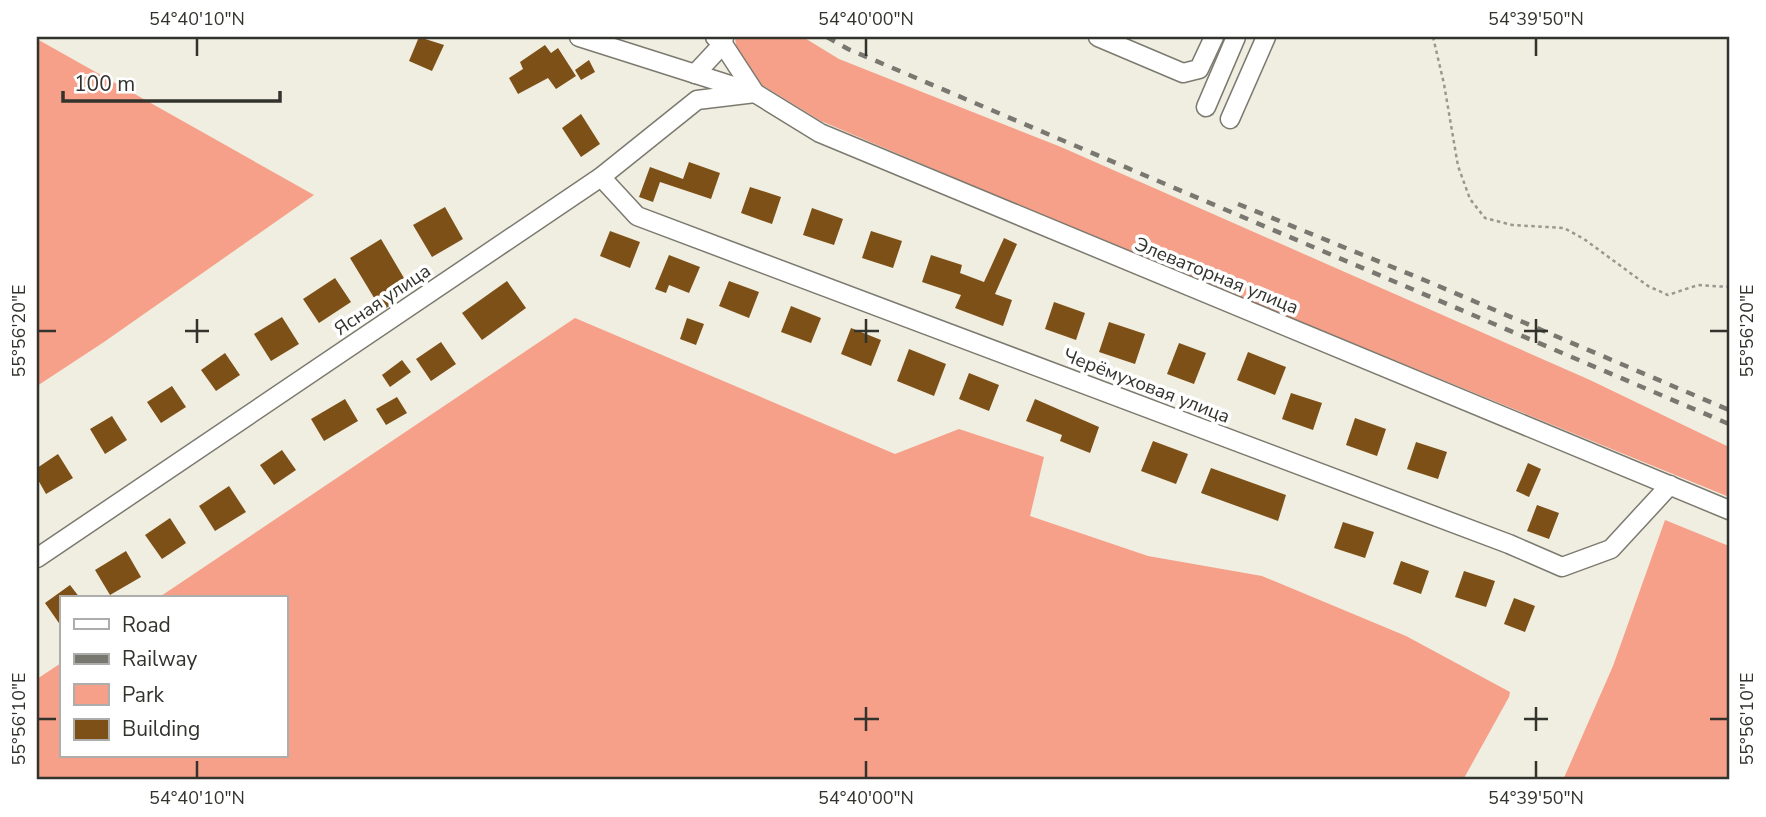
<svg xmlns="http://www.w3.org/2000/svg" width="1766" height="817" font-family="'Nunito Sans',sans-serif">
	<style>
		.green { fill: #f6a089 }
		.building { fill: #7d5017 }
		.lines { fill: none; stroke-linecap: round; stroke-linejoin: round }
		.minor-casing { stroke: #7c7a6f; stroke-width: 21 }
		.path { stroke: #99988f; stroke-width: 2.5; stroke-dasharray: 3.5 3.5; stroke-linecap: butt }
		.minor { stroke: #fff; stroke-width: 18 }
		.rail { stroke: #787770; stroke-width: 4.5; stroke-dasharray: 9 9; stroke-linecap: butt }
		.ticks { fill: none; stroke: #33332e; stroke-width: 2.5 }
		.labels { text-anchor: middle; stroke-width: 7; stroke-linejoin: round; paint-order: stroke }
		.street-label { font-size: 19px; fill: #33332e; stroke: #fff }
		.neatline { fill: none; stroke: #33332e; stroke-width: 2.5 }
		.ticks-label { font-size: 18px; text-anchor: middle; fill: #33332e }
	</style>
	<rect width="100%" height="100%" fill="#f0eee1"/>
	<g class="green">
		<polygon points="735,37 803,37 839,59 1061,147 1590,380 1729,447 1729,497 1086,234 821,121 762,85 736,46"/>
		<polygon points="37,39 314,195 104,342 37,386"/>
		<polygon points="575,318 895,454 959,429 1044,457 1030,516 1148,556 1262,576 1406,636 1510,692 1509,697 1463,780 37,780 37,679 61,663 61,756 285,756 285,598 158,598"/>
		<polygon points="1665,520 1729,546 1729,780 1563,780 1613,666"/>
	</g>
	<g class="building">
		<polygon points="419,37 444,45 432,71 409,61"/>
		<polygon points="545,45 551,53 558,48 576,76 556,89 548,78 518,94 509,78 523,69 520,62"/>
		<polygon points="589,60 595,72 581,80 575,70"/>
		<polygon points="581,114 600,144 581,157 562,128"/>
		<polygon points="689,162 720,173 711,199 660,182 653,202 639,197 650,167 683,179"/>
		<polygon points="750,187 781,197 772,224 741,213"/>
		<polygon points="445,207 463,239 432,257 413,225"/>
		<polygon points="812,208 843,219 834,245 803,235"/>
		<polygon points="610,231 640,242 630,268 600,256"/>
		<polygon points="871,231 902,241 893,268 862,258"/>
		<polygon points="1004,238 1017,244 995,294 1012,300 1003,326 955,308 961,295 922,282 931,255 962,265 960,273 984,282"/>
		<polygon points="381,239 404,278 387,289 395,302 382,311 350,258"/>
		<polygon points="669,255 700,267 689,293 669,285 666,293 655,289"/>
		<polygon points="335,278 351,302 319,323 303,299"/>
		<polygon points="507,281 526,308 482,340 462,313"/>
		<polygon points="729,281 759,292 749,318 719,306"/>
		<polygon points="1054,302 1085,313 1076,340 1045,329"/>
		<polygon points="791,306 821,318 811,343 781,332"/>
		<polygon points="282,317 299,344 271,361 254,334"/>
		<polygon points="687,318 704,324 696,345 680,339"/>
		<polygon points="1109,322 1145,334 1135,364 1099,352"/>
		<polygon points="851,328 881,340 871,366 841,354"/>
		<polygon points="441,342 456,364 431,381 416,359"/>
		<polygon points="1179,343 1206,353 1194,384 1167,374"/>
		<polygon points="909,349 946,364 934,396 897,381"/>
		<polygon points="1248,352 1286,367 1275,395 1237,380"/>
		<polygon points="225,353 240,375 216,391 201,370"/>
		<polygon points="402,360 411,372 390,387 382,375"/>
		<polygon points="969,373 999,385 989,411 959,399"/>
		<polygon points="172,386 186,407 161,423 147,402"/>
		<polygon points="1291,393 1322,403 1313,430 1282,419"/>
		<polygon points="397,397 407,413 386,425 376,409"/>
		<polygon points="345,399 358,421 324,441 311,419"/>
		<polygon points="1035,399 1099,427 1090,453 1060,441 1062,435 1026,421"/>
		<polygon points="112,416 127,440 105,454 90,429"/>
		<polygon points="1355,418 1386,429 1377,456 1346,445"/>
		<polygon points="1153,441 1188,454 1176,484 1141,471"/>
		<polygon points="1416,442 1447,452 1438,479 1407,469"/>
		<polygon points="282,450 296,470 274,485 260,465"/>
		<polygon points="58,454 73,478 46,494 37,478 37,468"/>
		<polygon points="1528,463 1541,469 1529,497 1516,491"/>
		<polygon points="1211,468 1286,495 1278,521 1201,493"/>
		<polygon points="229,486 246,512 215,531 199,506"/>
		<polygon points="1537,505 1559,513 1549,539 1527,531"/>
		<polygon points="170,518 186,543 162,559 145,535"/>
		<polygon points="1343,522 1374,532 1365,558 1334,548"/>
		<polygon points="126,551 141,577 110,595 95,570"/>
		<polygon points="1401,561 1429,571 1421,594 1393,584"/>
		<polygon points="1464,571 1495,581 1486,607 1455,597"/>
		<polygon points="70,585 80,598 61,598 61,626 45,603"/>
		<polygon points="1514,598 1535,606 1525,632 1504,624"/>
	</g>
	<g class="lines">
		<g class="minor-casing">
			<g id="minor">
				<polyline points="579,37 749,91"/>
				<polyline points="724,37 723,44 755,93 820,133 1729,510"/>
				<polyline points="1098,37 1183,73 1199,69 1214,37"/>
				<polyline points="695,74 723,44 715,37"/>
				<polyline points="1206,107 1236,37"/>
				<polyline points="1230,119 1266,37"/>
				<polyline points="601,177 637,216 1509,544 1562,567 1611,549 1670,485"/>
				<polyline points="37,558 601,177 697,100 755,93"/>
			</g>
		</g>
		<polyline class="path" points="1433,37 1444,84 1458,166 1470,199 1485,218 1512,225 1564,228 1584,239 1648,286 1668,295 1698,285 1729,287"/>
		<use href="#minor" class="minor"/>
		<g class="rail">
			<polyline points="827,37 848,49 1729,424"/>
			<polyline points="1238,204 1429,282 1729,410"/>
		</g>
	</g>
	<path class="ticks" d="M 197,38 L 197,56M 866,38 L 866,56M 1536,38 L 1536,56M 197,319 L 197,343M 866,319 L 866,343M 1536,319 L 1536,343M 38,331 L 56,331M 185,331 L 209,331M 854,331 L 879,331M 1524,331 L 1548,331M 1710,331 L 1728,331M 866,707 L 866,731M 1536,707 L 1536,731M 38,719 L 56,719M 854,719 L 879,719M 1524,719 L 1548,719M 1710,719 L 1728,719M 197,761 L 197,778M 866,761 L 866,778M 1536,761 L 1536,778"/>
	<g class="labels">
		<g class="street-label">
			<text transform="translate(1217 275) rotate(22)" y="7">Элеваторная улица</text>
			<text transform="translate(382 299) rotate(-34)" y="7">Ясная улица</text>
			<text transform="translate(1147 385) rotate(21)" y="7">Черёмуховая улица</text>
		</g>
	</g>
	<rect width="1766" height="817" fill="none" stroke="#ffffff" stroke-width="77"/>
	<rect x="60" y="596" width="228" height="161" fill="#ffffff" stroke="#adadab" stroke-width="2"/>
	<rect x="74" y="619" width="35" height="10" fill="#ffffff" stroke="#adadab" stroke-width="2"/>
	<text x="122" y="632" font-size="21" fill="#33332e">Road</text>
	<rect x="74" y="654" width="35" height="10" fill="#787770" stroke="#adadab" stroke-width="2"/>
	<text x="122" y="666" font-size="21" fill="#33332e">Railway</text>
	<rect x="74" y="684" width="35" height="21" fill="#f6a089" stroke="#adadab" stroke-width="2"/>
	<text x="122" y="702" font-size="21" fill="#33332e">Park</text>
	<rect x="74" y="719" width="35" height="21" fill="#7d5017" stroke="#adadab" stroke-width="2"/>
	<text x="122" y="736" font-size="21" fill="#33332e">Building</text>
	<path d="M63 91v10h217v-10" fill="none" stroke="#33332e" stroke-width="3.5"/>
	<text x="74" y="91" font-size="21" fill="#33332e" stroke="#ffffff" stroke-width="5" paint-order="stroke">100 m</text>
	<rect x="38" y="38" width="1690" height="740" class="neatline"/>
	<g class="ticks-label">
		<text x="197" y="25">54°40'10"N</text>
		<text x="866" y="25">54°40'00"N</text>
		<text x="1536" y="25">54°39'50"N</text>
		<text transform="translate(1747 331) rotate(-90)" y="6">55°56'20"E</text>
		<text transform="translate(19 331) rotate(-90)" y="6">55°56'20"E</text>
		<text transform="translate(1747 719) rotate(-90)" y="6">55°56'10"E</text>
		<text transform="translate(19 719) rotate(-90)" y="6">55°56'10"E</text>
		<text x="197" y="804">54°40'10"N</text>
		<text x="866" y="804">54°40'00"N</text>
		<text x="1536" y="804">54°39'50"N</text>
	</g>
</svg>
